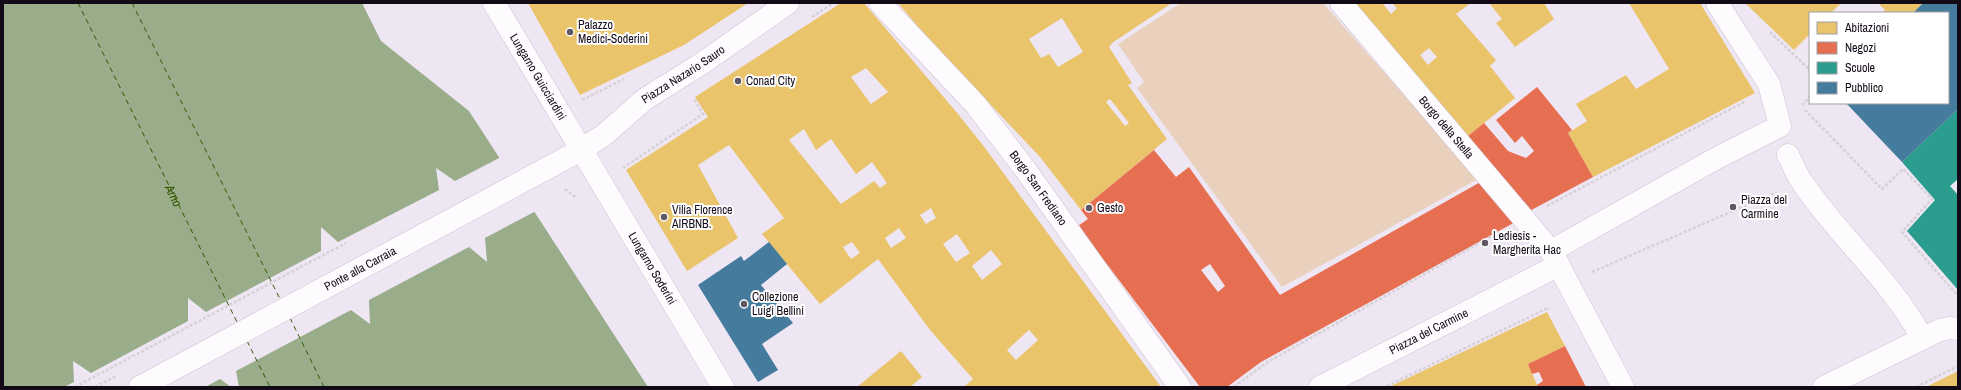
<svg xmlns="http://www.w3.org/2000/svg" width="1961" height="390" font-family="'Archivo Narrow',sans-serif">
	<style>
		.green { fill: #e9d1be }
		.water { fill: #99ad8a }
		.pier { fill: #efe6f4 }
		.homes { fill: #e9c46a; fill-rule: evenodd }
		.shops { fill: #e76f51; fill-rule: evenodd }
		.schools { fill: #2a9d8f }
		.public { fill: #457b9d }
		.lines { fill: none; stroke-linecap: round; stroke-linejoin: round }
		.ferry { stroke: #315800; stroke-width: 1; stroke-dasharray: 5 4; stroke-linecap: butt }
		.minor-casing { stroke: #ccc3d2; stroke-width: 23 }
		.path { stroke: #d4d2d5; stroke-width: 2.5; stroke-dasharray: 3 2; stroke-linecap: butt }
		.minor { stroke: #fdfbfd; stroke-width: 22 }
		.poi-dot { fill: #605765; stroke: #fff; stroke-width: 1.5 }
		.labels { text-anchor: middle; stroke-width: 4; stroke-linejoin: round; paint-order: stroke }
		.poi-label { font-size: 12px; fill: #130a18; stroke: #fff; text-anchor: start }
		.street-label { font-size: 12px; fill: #130a18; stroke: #fff }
		.water-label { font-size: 13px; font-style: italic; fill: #315800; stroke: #fff }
	</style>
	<rect width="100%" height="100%" fill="#efe6f4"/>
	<polygon class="green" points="1181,3 1323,3 1478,179 1282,287 1137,88 1144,82 1118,44"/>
	<polygon class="water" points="3,3 362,3 381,41 469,111 648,387 3,387"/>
	<polygon class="pier" points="501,157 536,211 485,238 487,262 469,247 369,300 370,324 351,310 236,371 239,387 231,387 220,379 205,387 64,387 74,382 73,361 91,373 188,321 188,298 206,312 321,251 321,227 338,242 439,190 436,168 455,181"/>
	<g class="homes">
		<polygon points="528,3 748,3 684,45 580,95"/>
		<path d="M 841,3 L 864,3 L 958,114 L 982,144 L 1161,387 L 964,387 L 973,379 L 930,330 L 878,259 L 820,304 L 762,234 L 784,218 L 729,145 L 698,165 L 738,238 L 687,271 L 626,170 L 708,117 L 695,97 ZM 866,68 L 888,92 L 871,104 L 851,77 ZM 804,129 L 816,150 L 831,139 L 856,174 L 872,162 L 887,183 L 880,188 L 874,181 L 841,204 L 789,140 ZM 931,208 L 936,218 L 926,224 L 920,215 ZM 899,228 L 906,238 L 891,248 L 885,238 ZM 957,234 L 970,253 L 956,262 L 943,244 ZM 852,242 L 860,253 L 851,259 L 843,247 ZM 991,250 L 1002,264 L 982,280 L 972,266 ZM 1029,330 L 1038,340 L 1016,360 L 1007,350 Z"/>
		<path d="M 898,3 L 1172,3 L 1112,43 L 1109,47 L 1132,83 L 1128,85 L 1167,139 L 1081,210 L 1040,157 L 926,36 ZM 1062,18 L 1083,52 L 1058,67 L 1049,54 L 1041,58 L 1029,39 ZM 1110,99 L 1129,123 L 1125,126 L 1106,102 Z"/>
		<path d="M 1348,3 L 1385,3 L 1383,4 L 1391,14 L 1397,8 L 1392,3 L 1471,3 L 1456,14 L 1496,60 L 1490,66 L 1515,98 L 1463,140 ZM 1429,48 L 1437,57 L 1428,65 L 1420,55 Z"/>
		<polygon points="1489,3 1544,3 1554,19 1515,47 1496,23 1502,19"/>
		<polygon points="1629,3 1700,3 1755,93 1593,177 1568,133 1587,121 1576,104 1626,75 1636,89 1669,69"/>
		<polygon points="1745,3 1841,3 1831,13 1810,13 1810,34 1794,50"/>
		<polygon points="1878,3 1923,3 1913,13 1883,13 1885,10"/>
		<polygon points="1547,312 1565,346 1528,364 1538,387 1389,387"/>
		<polygon points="901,351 922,377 910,387 857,387"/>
		<polygon points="1958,371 1958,387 1926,387"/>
	</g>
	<g class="shops">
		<polygon points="1537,87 1572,130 1568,133 1593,177 1524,214 1463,140 1484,123 1508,151 1526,158 1534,151 1522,136 1515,143 1496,120"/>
		<path d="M 1154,150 L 1176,177 L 1189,167 L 1280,295 L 1484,180 L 1517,221 L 1261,362 L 1227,387 L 1200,387 L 1078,226 L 1088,219 L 1081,210 ZM 1210,264 L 1225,286 L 1218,292 L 1201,270 Z"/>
		<polygon points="1565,346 1586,387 1538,387 1537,385 1543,381 1539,372 1532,374 1528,364"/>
	</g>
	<polygon class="schools" points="1958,109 1958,179 1950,186 1958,195 1958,290 1907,231 1935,200 1902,162"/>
	<g class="public">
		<polygon points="1923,3 1958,3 1958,109 1902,162 1846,103 1948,103 1948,13 1913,13"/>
		<polygon points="769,242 787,264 761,285 793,323 762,344 778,370 758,382 698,285 741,256 744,261"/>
	</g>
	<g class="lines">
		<g class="ferry">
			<path id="s1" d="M 78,3 L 237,322"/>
			<polyline points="132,3 280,299"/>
			<polyline points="290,318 324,387"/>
			<polyline points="247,341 270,387"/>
		</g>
		<g class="minor-casing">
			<g id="minor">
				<path id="s2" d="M 494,3 L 723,387"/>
				<path id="s3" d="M 880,3 L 976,105 L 1025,169 L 1180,387"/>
				<path id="s4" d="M 1341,3 L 1551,251"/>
				<path d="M 1788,155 C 1793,164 1796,174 1802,182 C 1839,237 1891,280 1922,338"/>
				<path id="s5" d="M 140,387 L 581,150 L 604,135 L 645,99 L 701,64 L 788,3"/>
				<path id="s6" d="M 1320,387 L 1559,265"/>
				<polyline points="1623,387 1551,251 1715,159 1780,126 1769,84 1717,3"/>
				<polyline points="1824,387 1940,330 1949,328 1958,329"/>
			</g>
		</g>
		<g class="path">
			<polyline points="812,17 833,3"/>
			<polyline points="1770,32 1810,70"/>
			<polyline points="582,100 624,79"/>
			<polyline points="1802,105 1810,97"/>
			<polyline points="1805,110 1882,189 1903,169 1932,199 1902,232 1958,296"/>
			<polyline points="623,168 703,114 694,99"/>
			<polyline points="565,189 577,198"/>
			<polyline points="1547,206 1746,101"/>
			<polyline points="1592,272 1777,192"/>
			<polyline points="1387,386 1548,308 1549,310"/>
			<polyline points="75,387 346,243"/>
			<polyline points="95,387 116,376"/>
			<polyline points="1234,387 1266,363 1499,232"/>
			<polyline points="1916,387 1958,366"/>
		</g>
		<use href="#minor" class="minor"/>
	</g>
	<g class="poi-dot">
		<circle cx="570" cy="32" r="4"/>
		<circle cx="738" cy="81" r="4"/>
		<circle cx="1733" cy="207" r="4"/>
		<circle cx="1089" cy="208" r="4"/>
		<circle cx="664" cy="217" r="4"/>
		<circle cx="1485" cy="243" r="4"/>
		<circle cx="744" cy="304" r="4"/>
	</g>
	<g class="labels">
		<g class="poi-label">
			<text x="578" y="29">Palazzo<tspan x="578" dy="14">Medici-Soderini</tspan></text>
			<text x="746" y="85">Conad City</text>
			<text x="1741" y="204">Piazza del<tspan x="1741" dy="14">Carmine</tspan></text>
			<text x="1097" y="212">Gesto</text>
			<text x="672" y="214">Vilia Florence<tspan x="672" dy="14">AIRBNB.</tspan></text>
			<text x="1493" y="240">Lediesis -<tspan x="1493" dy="14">Margherita Hac</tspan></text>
			<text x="752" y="301">Collezione<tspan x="752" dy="14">Luigi Bellini</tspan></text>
		</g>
		<g class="street-label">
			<text dy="4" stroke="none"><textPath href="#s5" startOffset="628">Piazza Nazario Sauro</textPath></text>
			<text dy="4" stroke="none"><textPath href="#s2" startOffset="86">Lungarno Guicciardini</textPath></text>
			<text dy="4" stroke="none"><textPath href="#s4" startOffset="163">Borgo della Stella</textPath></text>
			<text dy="4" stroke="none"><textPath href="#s3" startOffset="244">Borgo San Frediano</textPath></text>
			<text dy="4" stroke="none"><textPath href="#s2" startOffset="309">Lungarno Soderini</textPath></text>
			<text dy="4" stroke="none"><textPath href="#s5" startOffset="250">Ponte alla Carraia</textPath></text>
			<text dy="4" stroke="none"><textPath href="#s6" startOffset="122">Piazza del Carmine</textPath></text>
		</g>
		<g class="water-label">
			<text dy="5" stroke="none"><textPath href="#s1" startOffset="215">Arno</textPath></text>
		</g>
	</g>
	<rect width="1961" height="390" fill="none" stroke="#130a18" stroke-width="8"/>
	<rect x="1809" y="12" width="140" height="92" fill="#ffffff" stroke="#a19da3"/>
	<rect x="1817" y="22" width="20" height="12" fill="#e9c46a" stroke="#a19da3"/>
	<text x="1845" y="32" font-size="12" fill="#130a18">Abitazioni</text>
	<rect x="1817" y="42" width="20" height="12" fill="#e76f51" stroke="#a19da3"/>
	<text x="1845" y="52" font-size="12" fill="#130a18">Negozi</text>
	<rect x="1817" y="62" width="20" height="12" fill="#2a9d8f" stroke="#a19da3"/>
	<text x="1845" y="72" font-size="12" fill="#130a18">Scuole</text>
	<rect x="1817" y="82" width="20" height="12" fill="#457b9d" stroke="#a19da3"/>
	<text x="1845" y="92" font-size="12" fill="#130a18">Pubblico</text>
</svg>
